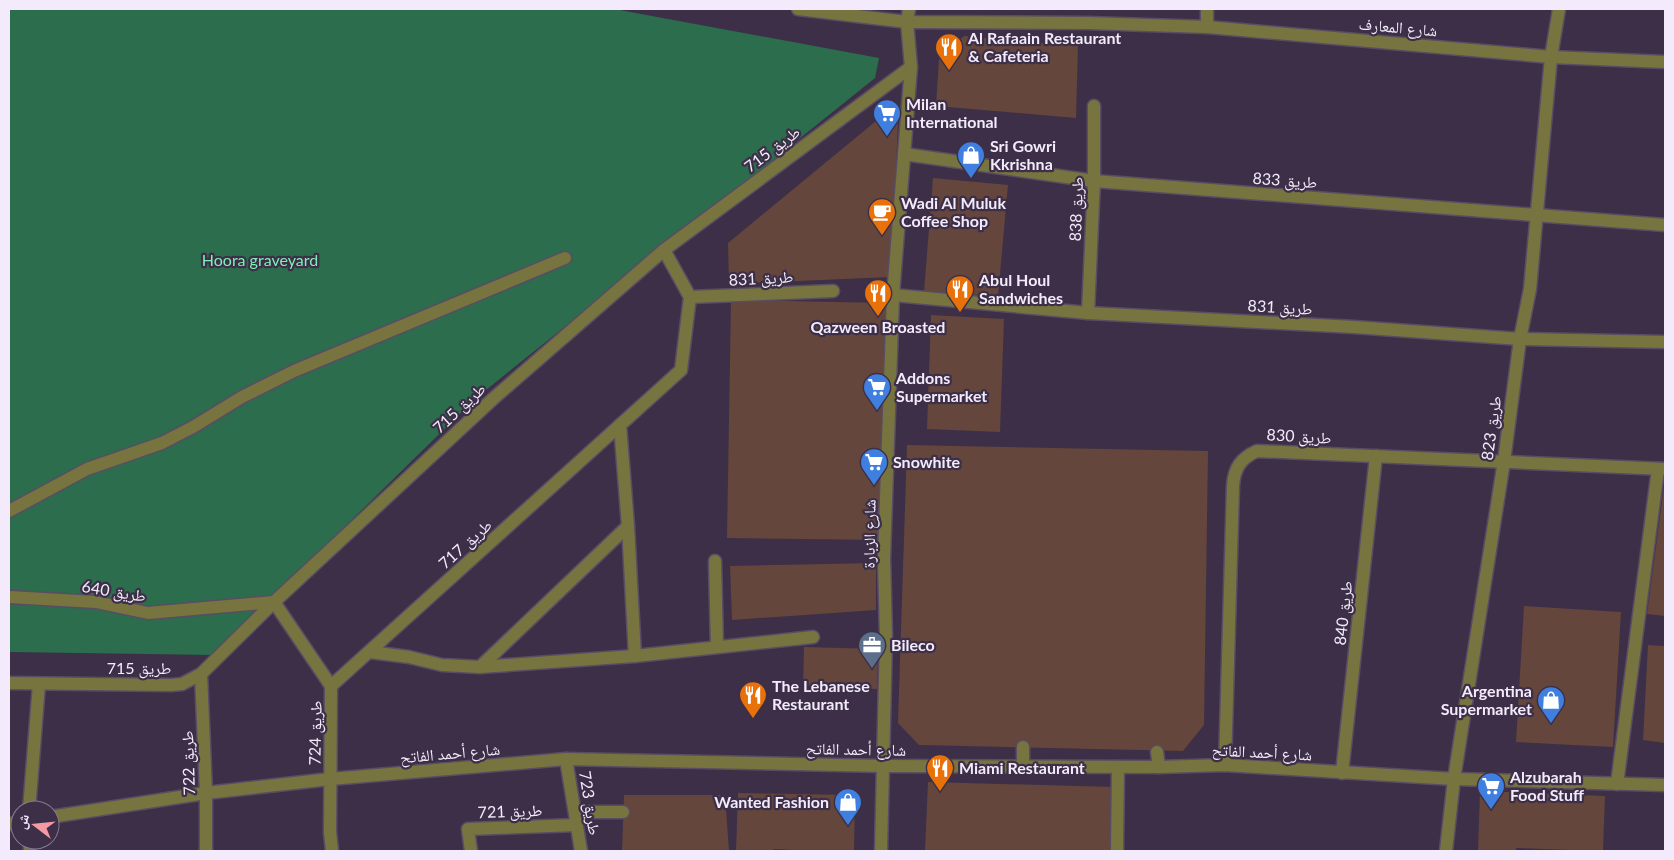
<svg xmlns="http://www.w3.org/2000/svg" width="1674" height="860" font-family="Lato,'Noto Naskh Arabic',sans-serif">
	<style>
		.green { fill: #2b6d4d }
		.building { fill: #64463c }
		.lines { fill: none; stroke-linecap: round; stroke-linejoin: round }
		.minor-casing { stroke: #594d64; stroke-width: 15 }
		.minor { stroke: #78743f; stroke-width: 12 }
		.labels { text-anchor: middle; stroke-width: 4.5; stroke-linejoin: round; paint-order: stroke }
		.street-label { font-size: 16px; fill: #f3ebfb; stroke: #3c2f47 }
		.poi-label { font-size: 16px; font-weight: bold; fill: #f3ebfb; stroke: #3c2f47; text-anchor: start }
		.park-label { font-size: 16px; fill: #7ef0b5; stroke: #3c2f47 }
	</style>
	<rect width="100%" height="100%" fill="#3c2f47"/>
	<polygon class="green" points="9,9 614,9 879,58 875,78 476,398 214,655 9,652"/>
	<g class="building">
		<polygon points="964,36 1078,46 1076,118 936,106 939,59"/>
		<polygon points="876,121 898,121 891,277 729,284 728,243"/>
		<polygon points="933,178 1008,185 998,296 924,292"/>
		<polygon points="731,300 888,303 884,540 727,538"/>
		<polygon points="931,315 1004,319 1000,432 927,429"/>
		<polygon points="907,445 1208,451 1204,725 1183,751 919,745 898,723"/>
		<polygon points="1664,486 1665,486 1665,616 1647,614"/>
		<polygon points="876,563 876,610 732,620 730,566"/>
		<polygon points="1524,606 1621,612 1613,747 1516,742"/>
		<polygon points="1648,645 1665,646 1665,743 1643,740"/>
		<polygon points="804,647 878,649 877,689 803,686"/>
		<polygon points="928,782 1115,787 1113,851 925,851"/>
		<polygon points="1480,791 1605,796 1603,851 1516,848 1516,851 1478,851"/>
		<polygon points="738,793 855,795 854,851 795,851 796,850 773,849 773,851 736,851"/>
		<polygon points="624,795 725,795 729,851 622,851"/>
	</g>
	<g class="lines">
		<g class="minor-casing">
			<g id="minor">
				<polyline points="798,9 907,22 1088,23 1207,27 1551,57 1665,62"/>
				<polyline points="1207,9 1207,27"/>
				<polyline points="904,154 1094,181 1665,225"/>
				<polyline points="893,295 1088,313 1354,327 1520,339 1665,342"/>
				<polyline points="690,297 833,291"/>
				<polyline points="1088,313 1094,181 1094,106"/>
				<polyline points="620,425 628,526 635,656 813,637"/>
				<polyline points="9,511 87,469 162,443 193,427 242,397 294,371 565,258"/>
				<polyline points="715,561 717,647"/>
				<polyline points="9,597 96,602 148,613 274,602"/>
				<polyline points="274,602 331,686 330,832 332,851"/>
				<polyline points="370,652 409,657 442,665 480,667 635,656"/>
				<polyline points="480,667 628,526"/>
				<polyline points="201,674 206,793 206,851"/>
				<polyline points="9,683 171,685 182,684 201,674 274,602 495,397 664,250 911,67"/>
				<polyline points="331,686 681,370 690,297 664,250"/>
				<polyline points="1157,752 1159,767"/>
				<polyline points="566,759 581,851"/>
				<path d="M 1225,765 L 1233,486 C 1234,468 1241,458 1257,451 L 1665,469"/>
				<polyline points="1023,766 1023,747"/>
				<polyline points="1342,773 1376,456"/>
				<polyline points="1617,784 1658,469"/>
				<polyline points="29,810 39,684"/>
				<polyline points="575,812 623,812"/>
				<polyline points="50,817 206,793 330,779 566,759 883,766 1159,767 1225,765 1454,779 1665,785"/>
				<polyline points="9,824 20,822"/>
				<polyline points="30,840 30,851"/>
				<polyline points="471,851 468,829 577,825"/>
				<polyline points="881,851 886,637 884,558 893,295 911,67 907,22 909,9"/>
				<polyline points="1117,851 1118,767"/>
				<polyline points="1446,851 1454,779 1504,461 1520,339 1530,289 1551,57 1559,9"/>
			</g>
		</g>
		<use href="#minor" class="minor"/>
	</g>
	<defs>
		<g id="restaurant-pin" transform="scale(1.4375)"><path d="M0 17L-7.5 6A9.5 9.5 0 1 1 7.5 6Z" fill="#e8710a" stroke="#3c2f47"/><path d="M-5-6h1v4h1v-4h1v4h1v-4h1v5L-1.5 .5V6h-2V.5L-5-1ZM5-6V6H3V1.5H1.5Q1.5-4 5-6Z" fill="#fff"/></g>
		<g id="supermarket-pin" transform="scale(1.4375)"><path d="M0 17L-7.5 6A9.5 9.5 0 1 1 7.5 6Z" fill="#3f7fe0" stroke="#3c2f47"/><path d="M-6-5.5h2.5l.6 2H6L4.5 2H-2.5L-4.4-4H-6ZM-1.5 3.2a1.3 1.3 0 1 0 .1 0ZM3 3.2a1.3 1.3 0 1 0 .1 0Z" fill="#fff"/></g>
		<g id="shop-pin" transform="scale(1.4375)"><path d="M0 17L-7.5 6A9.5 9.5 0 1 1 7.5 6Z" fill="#3f7fe0" stroke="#3c2f47"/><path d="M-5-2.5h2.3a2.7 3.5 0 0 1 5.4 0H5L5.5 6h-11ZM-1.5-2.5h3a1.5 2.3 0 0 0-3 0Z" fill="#fff"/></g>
		<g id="cafe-pin" transform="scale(1.4375)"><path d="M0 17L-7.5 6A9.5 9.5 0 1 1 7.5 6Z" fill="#e8710a" stroke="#3c2f47"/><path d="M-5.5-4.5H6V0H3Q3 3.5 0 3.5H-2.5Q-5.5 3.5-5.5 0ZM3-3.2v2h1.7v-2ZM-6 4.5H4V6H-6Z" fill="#fff"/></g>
		<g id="office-pin" transform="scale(1.4375)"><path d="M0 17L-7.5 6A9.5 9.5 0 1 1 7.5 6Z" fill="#5c6f8a" stroke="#3c2f47"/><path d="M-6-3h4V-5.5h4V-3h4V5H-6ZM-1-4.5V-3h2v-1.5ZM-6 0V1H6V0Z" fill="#fff"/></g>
	</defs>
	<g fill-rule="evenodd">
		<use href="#restaurant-pin" x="949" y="47"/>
		<use href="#supermarket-pin" x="887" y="113"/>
		<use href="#shop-pin" x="971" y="155"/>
		<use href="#cafe-pin" x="882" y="212"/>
		<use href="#restaurant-pin" x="960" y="289"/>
		<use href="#restaurant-pin" x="878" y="293"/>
		<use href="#supermarket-pin" x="877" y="387"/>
		<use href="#supermarket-pin" x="874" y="462"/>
		<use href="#office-pin" x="872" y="645"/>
		<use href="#restaurant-pin" x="753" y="695"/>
		<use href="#shop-pin" x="1551" y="700"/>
		<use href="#restaurant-pin" x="940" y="768"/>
		<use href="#supermarket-pin" x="1491" y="786"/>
		<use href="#shop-pin" x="848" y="802"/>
	</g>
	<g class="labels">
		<g class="street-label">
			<text transform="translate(1398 27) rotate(5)" y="6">شارع المعارف</text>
			<text transform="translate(772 149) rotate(-37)" y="6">طريق 715</text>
			<text transform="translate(1285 180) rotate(4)" y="6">طريق 833</text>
			<text transform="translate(1076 209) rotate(-88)" y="6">طريق 838</text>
			<text transform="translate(761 278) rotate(-3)" y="6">طريق 831</text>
			<text transform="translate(1280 307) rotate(3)" y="6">طريق 831</text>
			<text transform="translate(459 408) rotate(-43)" y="6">طريق 715</text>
			<text transform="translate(1491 428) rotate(-82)" y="6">طريق 823</text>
			<text transform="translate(1299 436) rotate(3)" y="6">طريق 830</text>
			<text transform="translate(869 534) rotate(-89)" y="6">شارع الزبارة</text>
			<text transform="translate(465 544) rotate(-42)" y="6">طريق 717</text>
			<text transform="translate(114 591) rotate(9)" y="6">طريق 640</text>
			<text transform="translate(1343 613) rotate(-84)" y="6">طريق 840</text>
			<text x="139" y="674">طريق 715</text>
			<text transform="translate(315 733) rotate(-89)" y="6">طريق 724</text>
			<text transform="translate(856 749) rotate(1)" y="6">شارع أحمد الفاتح</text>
			<text transform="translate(1262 752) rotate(3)" y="6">شارع أحمد الفاتح</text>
			<text transform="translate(450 753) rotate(-5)" y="6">شارع أحمد الفاتح</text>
			<text transform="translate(188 763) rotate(-92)" y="6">طريق 722</text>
			<text transform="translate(590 803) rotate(81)" y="6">طريق 723</text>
			<text transform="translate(510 811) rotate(-2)" y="6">طريق 721</text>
		</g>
		<g class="poi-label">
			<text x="968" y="44">Al Rafaain Restaurant<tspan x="968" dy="18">&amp; Cafeteria</tspan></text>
			<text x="906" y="110">Milan<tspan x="906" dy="18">International</tspan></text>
			<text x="990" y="152">Sri Gowri<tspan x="990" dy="18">Kkrishna</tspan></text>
			<text x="901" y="209">Wadi Al Muluk<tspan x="901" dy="18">Coffee Shop</tspan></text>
			<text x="979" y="286">Abul Houl<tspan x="979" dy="18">Sandwiches</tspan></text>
			<text x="878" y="333" text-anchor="middle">Qazween Broasted</text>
			<text x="896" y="384">Addons<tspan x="896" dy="18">Supermarket</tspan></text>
			<text x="893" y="468">Snowhite</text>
			<text x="891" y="651">Bileco</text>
			<text x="772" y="692">The Lebanese<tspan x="772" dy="18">Restaurant</tspan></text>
			<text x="1532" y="697" text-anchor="end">Argentina<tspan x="1532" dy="18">Supermarket</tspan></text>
			<text x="959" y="774">Miami Restaurant</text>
			<text x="1510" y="783">Alzubarah<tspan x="1510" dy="18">Food Stuff</tspan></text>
			<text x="829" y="808" text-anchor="end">Wanted Fashion</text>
		</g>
		<g class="park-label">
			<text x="260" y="266">Hoora graveyard</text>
		</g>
	</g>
	<rect width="1674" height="860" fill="none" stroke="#f3ebfb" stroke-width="20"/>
	<g transform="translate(35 825) rotate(286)"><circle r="24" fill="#3c2f47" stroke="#857a8f"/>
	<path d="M0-4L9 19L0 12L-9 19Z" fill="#f49aa4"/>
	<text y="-8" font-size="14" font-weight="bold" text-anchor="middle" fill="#f3ebfb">ش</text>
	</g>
</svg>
